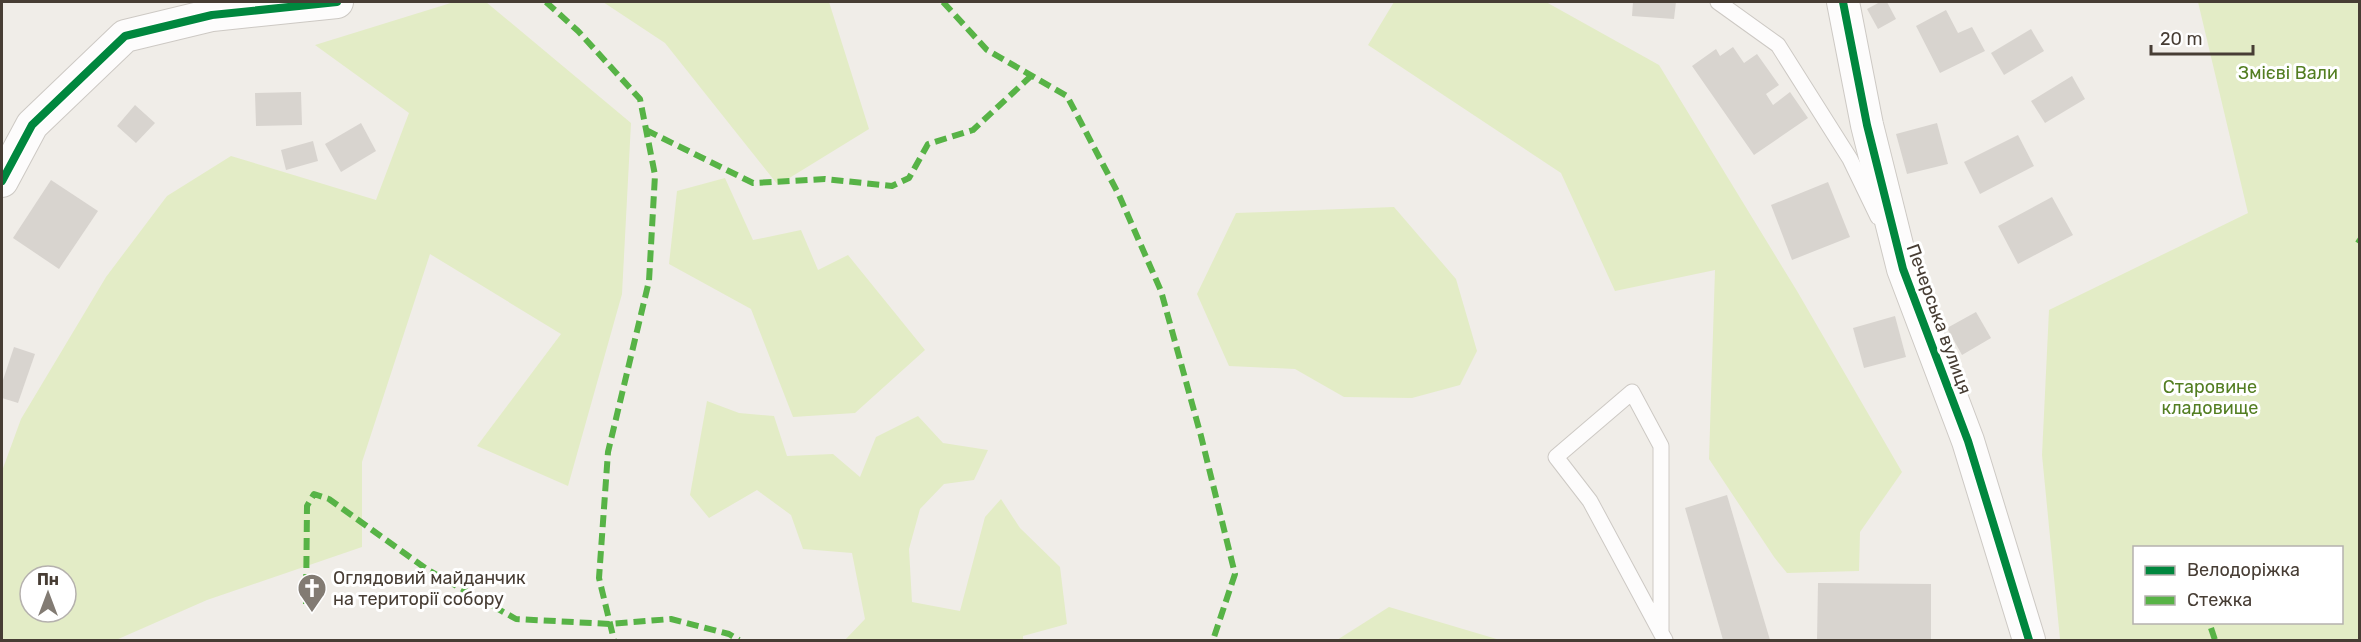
<svg xmlns="http://www.w3.org/2000/svg" width="2361" height="642" font-family="Rubik,sans-serif">
	<style>
		.green { fill: #e3ecc6; fill-rule: evenodd }
		.building { fill: #d8d4cf }
		.lines { fill: none; stroke-linecap: round; stroke-linejoin: round }
		.service-casing { stroke: #cdc9c4; stroke-width: 17 }
		.minor-casing { stroke: #cdc9c4; stroke-width: 34 }
		.service { stroke: #fdfcfc; stroke-width: 15 }
		.minor { stroke: #fdfcfc; stroke-width: 32 }
		.quiet { stroke: #57b346; stroke-width: 6; stroke-dasharray: 12 6; stroke-linecap: butt }
		.cycleway-casing { stroke: #fff; stroke-width: 11 }
		.cycleway { stroke: #00873e; stroke-width: 8 }
		.labels { text-anchor: middle; stroke-width: 6; stroke-linejoin: round; paint-order: stroke }
		.park-label { font-size: 18px; fill: #537e22; stroke: #fff }
		.street-label { font-size: 18px; fill: #473d34; stroke: #fff }
		.poi-label { font-size: 18px; fill: #473d34; stroke: #fff; text-anchor: start }
	</style>
	<rect width="100%" height="100%" fill="#f0ede8"/>
	<g class="green">
		<path d="M 454,2 L 486,2 L 631,123 L 622,294 L 568,486 L 477,446 L 561,334 L 430,254 L 362,462 L 362,547 L 207,600 L 116,640 L 2,640 L 2,471 L 21,419 L 106,277 L 167,196 L 231,156 L 376,200 L 409,113 L 315,45 ZM 30,576 L 66,576 L 66,612 L 30,612 Z"/>
		<polygon points="603,2 829,2 869,129 778,185 665,43"/>
		<polygon points="1394,2 1546,2 1659,65 1797,291 1902,472 1860,532 1859,571 1787,573 1774,557 1709,459 1715,270 1615,291 1561,173 1368,45"/>
		<path d="M 2198,2 L 2359,2 L 2359,640 L 2060,639 L 2042,455 L 2049,310 L 2248,213 ZM 2134,548 L 2342,548 L 2342,622 L 2134,622 Z"/>
		<polygon points="725,178 753,240 801,230 818,270 848,255 925,350 855,413 793,417 751,309 669,264 677,191"/>
		<polygon points="1394,207 1456,279 1477,351 1460,385 1412,398 1344,397 1295,369 1229,366 1197,294 1236,213"/>
		<polygon points="707,401 739,413 774,416 787,456 833,454 860,477 876,437 918,416 943,443 988,450 974,480 944,484 920,509 909,549 912,602 960,611 985,517 1001,499 1020,528 1060,567 1067,624 1023,636 1023,640 845,640 865,619 852,553 803,549 791,515 757,490 709,518 690,495"/>
		<polygon points="1389,607 1500,640 1337,640"/>
	</g>
	<g class="building">
		<polygon points="1633,2 1676,2 1674,19 1632,16"/>
		<polygon points="1880,2 1887,2 1896,19 1878,29 1867,9"/>
		<polygon points="1946,10 1958,33 1972,27 1985,51 1940,73 1916,26"/>
		<polygon points="2031,29 2044,51 2004,75 1991,53"/>
		<polygon points="1733,47 1744,63 1757,54 1779,85 1766,94 1773,105 1790,92 1808,118 1754,155 1692,66 1716,49 1720,56"/>
		<polygon points="2072,76 2085,99 2045,123 2031,101"/>
		<polygon points="301,92 302,125 256,126 255,93"/>
		<polygon points="135,105 155,123 136,143 117,126"/>
		<polygon points="361,123 376,151 341,172 325,144"/>
		<polygon points="1937,123 1948,164 1907,174 1896,134"/>
		<polygon points="2018,135 2034,166 1980,194 1964,162"/>
		<polygon points="313,141 318,161 286,170 281,150"/>
		<polygon points="51,180 98,211 59,269 13,238"/>
		<polygon points="1828,182 1850,237 1792,260 1771,205"/>
		<polygon points="2052,197 2073,235 2018,264 1998,226"/>
		<polygon points="1976,312 1991,338 1962,355 1947,328"/>
		<polygon points="1895,316 1906,357 1864,368 1853,328"/>
		<polygon points="14,347 35,354 18,403 2,398 2,383"/>
		<polygon points="1727,495 1770,640 1723,640 1685,508"/>
		<polygon points="1818,583 1931,584 1931,640 1817,640"/>
	</g>
	<g class="lines">
		<g class="service-casing">
			<g id="service">
				<polyline points="1718,2 1778,45 1850,159 1878,217"/>
				<polyline points="1661,633 1661,446 1632,392 1556,457 1590,501 1661,633 1665,640"/>
			</g>
		</g>
		<g class="minor-casing">
			<g id="minor">
				<polyline points="1843,2 1867,125 1903,269 1968,441 2029,640"/>
				<polyline points="2,181 32,125 125,36 212,15 337,2"/>
			</g>
		</g>
		<use href="#service" class="service"/>
		<use href="#minor" class="minor"/>
		<g class="quiet">
			<polyline points="546,2 578,31 640,99 655,175 649,281 608,452 599,578 614,640"/>
			<polyline points="943,2 987,50 1067,96 1119,195 1161,291 1201,436 1235,574 1213,640"/>
			<polyline points="646,130 753,183 825,179 892,186 909,178 928,144 973,130 1031,76"/>
			<polyline points="2357,239 2360,241"/>
			<polyline points="306,604 307,506 314,494 329,499 428,570 516,619 610,624 671,619 729,634 739,640"/>
			<polyline points="2211,628 2215,640"/>
		</g>
		<g class="cycleway-casing">
			<g id="cycleway">
				<polyline points="1843,2 1867,125 1903,269 1968,441 2029,640"/>
				<polyline points="2,181 32,125 125,36 212,15 337,2"/>
			</g>
		</g>
		<use href="#cycleway" class="cycleway"/>
	</g>
	<defs>
		<g id="church-pin" transform="scale(1.5)"><path d="M0 17L-7.5 6A9.5 9.5 0 1 1 7.5 6Z" fill="#827b73" stroke="#fff"/><path d="M-1.2-6h2.4v3.5h3.3v2.4h-3.3V6h-2.4V-.1h-3.3v-2.4h3.3Z" fill="#fff"/></g>
	</defs>
	<g fill-rule="evenodd">
		<use href="#church-pin" x="312" y="588"/>
	</g>
	<g class="labels">
		<g class="park-label">
			<text x="2288" y="79">Змієві Вали</text>
			<text x="2210" y="393">Старовине<tspan x="2210" dy="21">кладовище</tspan></text>
		</g>
		<g class="street-label">
			<text transform="translate(1939 319) rotate(70)" y="6">Печерська вулиця</text>
		</g>
		<g class="poi-label">
			<text x="333" y="584">Оглядовий майданчик<tspan x="333" dy="21">на території собору</tspan></text>
		</g>
	</g>
	<rect width="2361" height="642" fill="none" stroke="#473d34" stroke-width="6"/>
	<rect x="2133" y="546" width="210" height="78" fill="#ffffff" stroke="#b5b1ae" stroke-width="1.5"/>
	<rect x="2145" y="566" width="30" height="9" fill="#00873e" stroke="#b5b1ae" stroke-width="1.5"/>
	<text x="2187" y="576" font-size="18" fill="#473d34">Велодоріжка</text>
	<rect x="2145" y="596" width="30" height="9" fill="#57b346" stroke="#b5b1ae" stroke-width="1.5"/>
	<text x="2187" y="606" font-size="18" fill="#473d34">Стежка</text>
	<g transform="translate(48 594)"><circle r="28" fill="#ffffff" stroke="#b5b1ae" stroke-width="1.5"/>
	<path d="M0-4.5L10 22L0 15L-10 22Z" fill="#827b73"/>
	<text y="-9" font-size="16" font-weight="bold" text-anchor="middle" fill="#473d34">Пн</text>
	</g>
	<path d="M2151 45v9h102v-9" fill="none" stroke="#473d34" stroke-width="3"/>
	<text x="2160" y="45" font-size="18" fill="#473d34" stroke="#ffffff" stroke-width="4.5" paint-order="stroke">20 m</text>
</svg>
